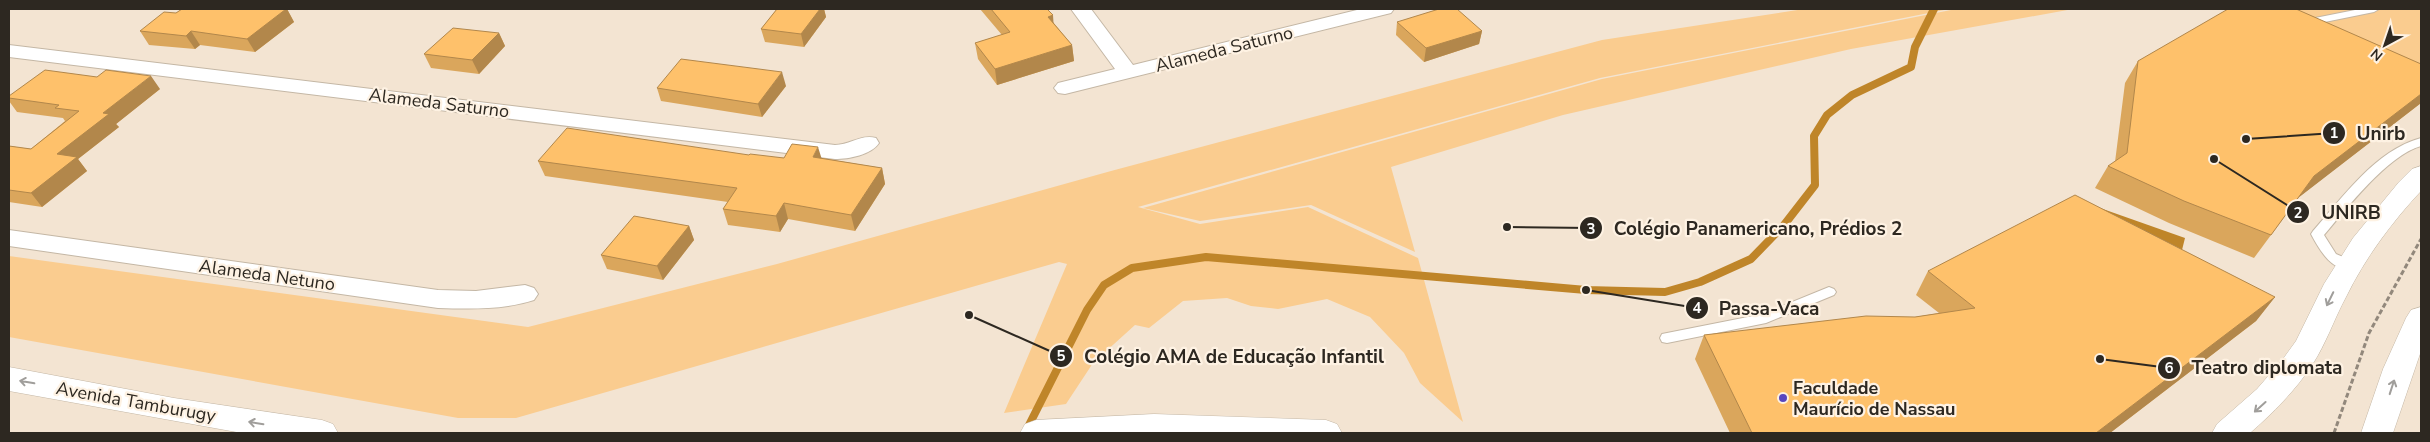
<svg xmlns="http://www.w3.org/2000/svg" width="2430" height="442" font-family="'Nunito Sans',sans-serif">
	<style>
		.green { fill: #facc8f }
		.water { fill: #bf8529 }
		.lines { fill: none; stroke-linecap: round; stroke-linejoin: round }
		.stream { stroke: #bf8529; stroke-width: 8 }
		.service-casing { stroke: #c4b7a5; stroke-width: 2 }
		.minor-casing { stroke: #c4b7a5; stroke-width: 2 }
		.secondary-casing { stroke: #c4b7a5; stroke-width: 1 }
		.path { stroke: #92887c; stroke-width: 3; stroke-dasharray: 5 2.5; stroke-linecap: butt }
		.service { fill: #fff; fill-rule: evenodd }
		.minor { fill: #fff; fill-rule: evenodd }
		.secondary { fill: #fff; fill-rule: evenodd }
		.wall { fill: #daa65c }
		.shaded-wall { fill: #b2874b }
		.building { fill: #fec16b; stroke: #b2874b }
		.oneway { stroke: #a09e9b }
		.poi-dot { fill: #5947bf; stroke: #fef2e3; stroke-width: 2 }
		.labels { text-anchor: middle; stroke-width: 4.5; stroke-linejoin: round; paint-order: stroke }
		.street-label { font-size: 18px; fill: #2d2821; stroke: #fef2e3 }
		.poi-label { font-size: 18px; font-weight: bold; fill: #2d2821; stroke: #fef2e3; text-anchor: start }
		.leader { fill: none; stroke: #2d2821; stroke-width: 2 }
		.callout-dot { fill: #2d2821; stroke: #fef2e3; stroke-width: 2 }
		.mark-label { font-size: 15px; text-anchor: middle; font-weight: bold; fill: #fff }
		.callout-label { font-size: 19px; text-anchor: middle; font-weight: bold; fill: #2d2821; stroke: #fef2e3; stroke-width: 4.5; stroke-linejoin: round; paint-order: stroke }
	</style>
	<rect width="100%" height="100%" fill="#f3e4d2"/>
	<g class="green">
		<polygon points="1804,9 1949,9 1600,78 1138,207 1200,224 1308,207 1418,258 1463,422 1420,383 1404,353 1370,317 1327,299 1278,309 1251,306 1227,298 1183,301 1149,328 1135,325 1093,363 1066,404 1004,413 1067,264 1059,262 516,418 458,418 9,337 9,256 528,327 777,264 1111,171 1602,40"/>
		<polygon points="1956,9 2073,9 1851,49 1563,115 1391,167 1415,252 1311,205 1200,221 1143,208 1602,79"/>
		<polygon points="2260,9 2421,9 2421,83"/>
	</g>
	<polygon class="water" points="2100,208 2185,238 2179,262"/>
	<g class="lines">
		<polyline class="stream" points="1025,433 1087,310 1104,285 1132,268 1206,257 1586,290 1665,292 1700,282 1751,259 1784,225 1815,185 1814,136 1827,115 1852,95 1911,67 1915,47 1934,9"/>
		<g class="service-casing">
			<g id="service">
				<polygon points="2360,9 2379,9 2374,12 2305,26 2300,23 2305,20"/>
				<path d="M 2421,138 L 2421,146 C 2388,155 2347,208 2324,235 L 2336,254 L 2355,262 L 2356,265 L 2355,268 C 2333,275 2319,249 2311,234 L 2313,231 C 2343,197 2376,150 2421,138 Z"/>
				<polygon points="1829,287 1834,289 1836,292 1834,295 1766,323 1667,343 1662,342 1660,338 1662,334 1667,333 1763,314"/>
			</g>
		</g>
		<g class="minor-casing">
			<g id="minor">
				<polygon points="1071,9 1091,9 1133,65 1361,9 1394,9 1391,13 1065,94 1058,93 1054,88 1058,83 1115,69"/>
				<path d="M 9,45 L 835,145 C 850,145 861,134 876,138 L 879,143 C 871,155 849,159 835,159 L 9,57 Z"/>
				<path d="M 9,230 L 438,290 L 476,291 L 525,285 L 534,288 L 538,294 L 534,300 C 503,310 470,309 438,308 L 9,246 Z"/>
			</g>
		</g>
		<g class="secondary-casing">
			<g id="secondary">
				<path d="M 2421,166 L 2421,191 C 2392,222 2365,258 2346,297 C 2334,319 2326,344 2312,365 C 2295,391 2273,413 2250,433 L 2212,433 L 2217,424 L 2257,389 L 2283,359 L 2296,341 L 2324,284 L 2353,238 L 2399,182 L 2412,169 Z"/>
				<polygon points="2421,307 2421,351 2393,433 2361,433 2383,369 2406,318 2411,310"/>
				<polygon points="9,367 174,398 322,420 333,424 338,433 242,433 9,391"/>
				<polygon points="1154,414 1326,420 1337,424 1342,433 1020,433 1025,424 1036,420"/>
			</g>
		</g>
		<polyline class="path" points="2334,433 2369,333 2421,239"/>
		<use href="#service" class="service"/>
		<use href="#minor" class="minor"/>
		<use href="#secondary" class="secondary"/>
	</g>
	<g class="wall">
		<polygon points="182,9 287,9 294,22 255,52 200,45 195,49 149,45 140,31 176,13"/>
		<polygon points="777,9 824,9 826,17 804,47 765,42 761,29"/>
		<polygon points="980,9 1047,9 1053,15 1053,22 1072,45 1074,61 997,85 978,59 975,43 1002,35"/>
		<polygon points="1397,22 1482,31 1479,44 1424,62 1396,35"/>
		<polygon points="499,33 505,46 479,74 431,68 424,54"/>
		<polygon points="2138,61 2421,64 2421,103 2299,197 2254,258 2169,223 2095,188 2108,166 2115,162 2125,83"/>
		<polygon points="786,86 762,117 661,101 657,88"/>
		<polygon points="160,89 116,124 119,127 78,159 87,171 42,207 9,202 9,146 31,149 65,121 63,118 17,112 9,101 9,96"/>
		<polygon points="749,155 784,158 821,158 882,168 885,184 855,231 788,219 780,232 728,225 723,209 728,202 545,176 538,161"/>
		<polygon points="689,226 694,240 663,280 607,269 601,255"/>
		<polygon points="1928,271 2275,297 2256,321 2110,433 1730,433 1695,359 1704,335 1915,317 1939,313 1916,295"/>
	</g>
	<g class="shaded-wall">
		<polygon points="286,9 287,9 294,22 255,52 247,39"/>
		<polygon points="820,9 824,9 826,17 804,47 801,34"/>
		<polygon points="1053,15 1054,31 1048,17"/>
		<polygon points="191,31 200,45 195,49 186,36"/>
		<polygon points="1482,31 1479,44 1424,62 1426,48"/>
		<polygon points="499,33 505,46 479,74 472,60"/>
		<polygon points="1072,45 1074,61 997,85 995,69"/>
		<polygon points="782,72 786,86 762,117 758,104"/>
		<polygon points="151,76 160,89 116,124 119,127 78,159 87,171 42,207 31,193 57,154 103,113"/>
		<polygon points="2421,94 2421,103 2298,198 2314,176"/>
		<polygon points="818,147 823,163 813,157"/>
		<polygon points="882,168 885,184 855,231 851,215"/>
		<polygon points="784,203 788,219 780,232 776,216"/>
		<polygon points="689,226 694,240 663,280 657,266"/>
		<polygon points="2275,297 2256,321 2110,433 2096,433"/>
	</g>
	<g class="building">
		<polygon points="182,9 286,9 247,39 191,31 186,36 140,31 164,12 176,13"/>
		<polygon points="777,9 820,9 801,34 761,29"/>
		<polygon points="991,9 1047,9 1053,15 1048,17 1072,45 995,69 975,43 1010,32"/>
		<polygon points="1439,9 1457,9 1482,31 1426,48 1397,22"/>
		<polygon points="2228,9 2296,9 2421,64 2421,94 2314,176 2271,235 2184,201 2108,166 2127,153 2138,61"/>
		<polygon points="453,28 499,33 472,60 424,54"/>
		<polygon points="681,59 782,72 758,104 657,88"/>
		<polygon points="45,70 97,77 106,70 151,76 103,113 109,114 57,154 77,157 31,193 9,190 9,146 31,149 79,111 55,108 59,105 9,98 9,96"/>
		<polygon points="567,128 749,155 750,154 784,158 792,144 818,147 813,157 882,168 851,215 784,203 776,216 723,209 737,188 538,161"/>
		<polygon points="2075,195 2275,297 2096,433 1752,433 1704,335 1866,316 1915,317 1975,308 1928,271"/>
		<polygon points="634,216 689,226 657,266 601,255"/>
	</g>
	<defs><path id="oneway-shaft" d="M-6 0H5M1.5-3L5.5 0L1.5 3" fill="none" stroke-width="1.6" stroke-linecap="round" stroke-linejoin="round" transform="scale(1.25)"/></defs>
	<g class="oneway">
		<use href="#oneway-shaft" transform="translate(2330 299) rotate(116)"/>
		<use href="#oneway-shaft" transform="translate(27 382) rotate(-170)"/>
		<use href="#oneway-shaft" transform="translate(2392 387) rotate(-72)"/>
		<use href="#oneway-shaft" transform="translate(2260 407) rotate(138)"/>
		<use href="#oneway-shaft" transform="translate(256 423) rotate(-171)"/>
	</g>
	<circle class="poi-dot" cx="1783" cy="398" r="5"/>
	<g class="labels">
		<g class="street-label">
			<text transform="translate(1224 49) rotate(-14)" y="6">Alameda Saturno</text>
			<text transform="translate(439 103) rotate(7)" y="6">Alameda Saturno</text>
			<text transform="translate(267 275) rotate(8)" y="6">Alameda Netuno</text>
			<text transform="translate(136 402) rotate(10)" y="6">Avenida Tamburugy</text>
		</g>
		<g class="poi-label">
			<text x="1793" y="394">Faculdade<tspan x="1793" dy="21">Maurício de Nassau</tspan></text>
		</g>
	</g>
	<path class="leader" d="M2246 139L2334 133M2214 159L2298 212M1507 227L1591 228M1586 290L1697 308M969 315L1061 356M2100 359L2169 368"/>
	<g class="callout-dot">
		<circle cx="2246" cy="139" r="5"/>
		<circle cx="2214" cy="159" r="5"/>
		<circle cx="1507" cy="227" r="5"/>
		<circle cx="1586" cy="290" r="5"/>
		<circle cx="969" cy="315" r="5"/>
		<circle cx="2100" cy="359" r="5"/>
		<circle cx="2334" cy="133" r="12"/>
		<circle cx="2298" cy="212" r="12"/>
		<circle cx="1591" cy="228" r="12"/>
		<circle cx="1697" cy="308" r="12"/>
		<circle cx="1061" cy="356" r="12"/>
		<circle cx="2169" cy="368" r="12"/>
	</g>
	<g class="mark-label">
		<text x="2334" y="138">1</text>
		<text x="2298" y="218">2</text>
		<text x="1591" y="234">3</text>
		<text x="1697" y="313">4</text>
		<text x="1061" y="361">5</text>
		<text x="2169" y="373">6</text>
	</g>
	<g class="callout-label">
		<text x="2381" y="140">Unirb</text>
		<text x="2351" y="219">UNIRB</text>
		<text x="1758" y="235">Colégio Panamericano, Prédios 2</text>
		<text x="1769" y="315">Passa-Vaca</text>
		<text x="1234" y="363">Colégio AMA de Educação Infantil</text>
		<text x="2267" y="374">Teatro diplomata</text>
	</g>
	<rect width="2430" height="442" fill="none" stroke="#2d2821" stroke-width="20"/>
	<g transform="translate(2385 45) rotate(220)" stroke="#fef2e3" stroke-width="4" paint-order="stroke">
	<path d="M0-4L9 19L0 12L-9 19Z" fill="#2d2821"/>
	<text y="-8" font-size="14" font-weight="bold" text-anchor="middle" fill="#2d2821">N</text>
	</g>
</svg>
